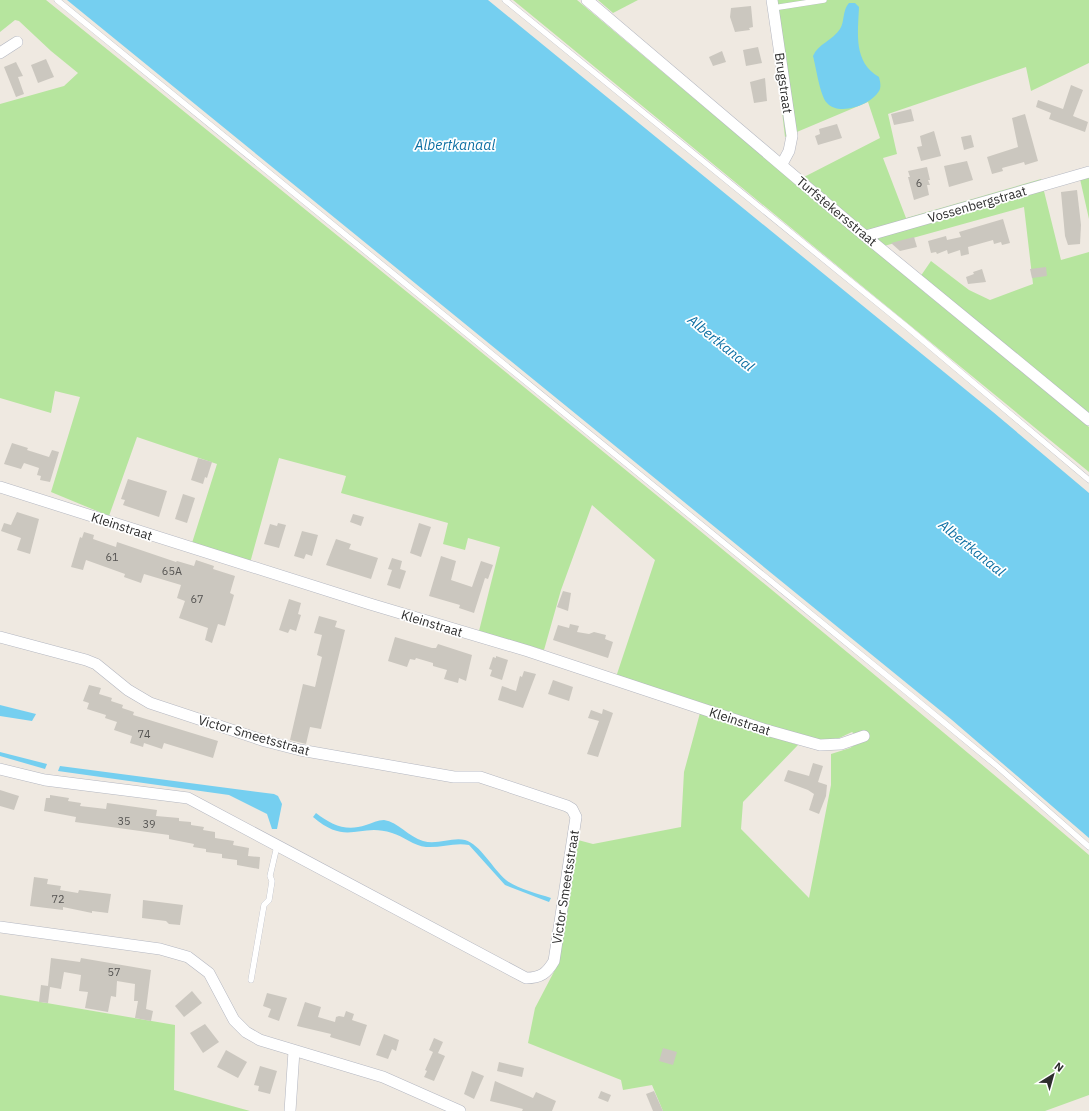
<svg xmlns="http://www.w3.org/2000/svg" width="1089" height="1111" font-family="'IBM Plex Sans',sans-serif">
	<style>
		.green { fill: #b6e59e }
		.water { fill: #75cff0 }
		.building { fill: #cbc7bf }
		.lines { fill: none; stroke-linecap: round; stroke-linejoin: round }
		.service-casing { stroke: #b4b7c1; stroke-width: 6 }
		.minor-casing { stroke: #b4b7c1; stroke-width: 12 }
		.service { stroke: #fff; stroke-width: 5.5 }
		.minor { stroke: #fff; stroke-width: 11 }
		.labels { text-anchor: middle; stroke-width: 3.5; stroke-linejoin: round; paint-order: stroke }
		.number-label { font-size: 11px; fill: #555452 }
		.street-label { font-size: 13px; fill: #2e2e2e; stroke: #fff }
		.water-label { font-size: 14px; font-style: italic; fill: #0d6fa3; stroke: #fff }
	</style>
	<rect width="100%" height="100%" fill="#efe9e1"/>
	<g class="green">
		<path d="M 0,0 L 46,0 C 396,283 746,564 1089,855 L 1089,1095 L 1045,1111 L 663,1111 L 652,1085 L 623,1090 L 621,1080 L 528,1043 L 535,1008 L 558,964 L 578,840 L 593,844 L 681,827 L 684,772 L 700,713 L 798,745 L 743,802 L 741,829 L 809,898 L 831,785 L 831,754 L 850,748 L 862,740 L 852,732 L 831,742 L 817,741 L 616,677 L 655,560 L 592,505 L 561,590 L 544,650 L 479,631 L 500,547 L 468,538 L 465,550 L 443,544 L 448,523 L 341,493 L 346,476 L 279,458 L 250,563 L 192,543 L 217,464 L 137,437 L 109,516 L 51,492 L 80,397 L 55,391 L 51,413 L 0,398 L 0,104 L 64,86 L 78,73 L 51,51 L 19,21 L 15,20 L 0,32 Z"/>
		<polygon points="513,0 577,0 923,291 1089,427 1089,472"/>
		<polygon points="598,0 638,0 613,13"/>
		<polygon points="769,0 1089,0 1089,63 1031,91 1026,67 888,114 897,154 883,158 906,218 1041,179 1061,260 1089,252 1089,414 920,277 931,261 969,290 990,300 1033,284 1024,207 884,246 804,177 880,138 868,102 785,137"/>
		<polygon points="1089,177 1089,219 1080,179"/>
		<polygon points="0,995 175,1025 174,1090 250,1111 0,1111"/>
	</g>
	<g class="water">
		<polygon points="67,0 488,0 993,412 1089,493 1089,838 952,720"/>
		<path d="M 849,3 L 855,3 L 859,7 C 858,33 853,62 879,77 C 880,81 881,85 880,89 C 874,104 839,117 827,103 C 820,96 816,67 813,56 C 818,44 833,40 840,29 C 845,21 842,11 849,3 Z"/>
		<polygon points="0,705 36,714 32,721 0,716"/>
		<polygon points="0,752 47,764 45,769 0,756"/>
		<polygon points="60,766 274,794 278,796 282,804 277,829 272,829 267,814 229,795 58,771"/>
		<path d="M 316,813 C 332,825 346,832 366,825 C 372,823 378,820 384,820 C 398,822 409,837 423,841 C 437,845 452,837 465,840 C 480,844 493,869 506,880 C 518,889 537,893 551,898 L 549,902 L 505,885 L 469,845 C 455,842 441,848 426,847 C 414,846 403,836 392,833 C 359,822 348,847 313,817 Z"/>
	</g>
	<g class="building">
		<polygon points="751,6 753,27 749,28 750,30 735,32 730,17 731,8"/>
		<polygon points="758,47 762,63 746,66 743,50"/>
		<polygon points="722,51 726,62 713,66 709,57"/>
		<polygon points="46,59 54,77 38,83 31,65"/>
		<polygon points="16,62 23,76 18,77 24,94 16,97 4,67"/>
		<polygon points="765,78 767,101 754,103 750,82"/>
		<polygon points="1071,85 1083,90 1073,116 1088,122 1085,132 1049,119 1051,113 1036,107 1038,100 1063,109"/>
		<polygon points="911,109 914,121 894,125 891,114"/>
		<polygon points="1025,114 1038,161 1025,165 1024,162 1002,168 1003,171 992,174 987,157 1018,147 1012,118"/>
		<polygon points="837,124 842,138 818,145 815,136 820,134 819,129"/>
		<polygon points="934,131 941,156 921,161 917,147 922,146 920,136"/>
		<polygon points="971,135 974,147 964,150 961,137"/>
		<polygon points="967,161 973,180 949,187 944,166"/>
		<polygon points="927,167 930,180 928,180 930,185 927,185 929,195 914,200 908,177 910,177 908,171"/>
		<polygon points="1077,190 1081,225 1080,244 1068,245 1065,236 1061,192"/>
		<polygon points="1003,219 1010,243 1002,245 1001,242 994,244 993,240 968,247 969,254 961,256 960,250 948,254 947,250 937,254 936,252 931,253 928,241 946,236 947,240 961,237 959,232"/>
		<polygon points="914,237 917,247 900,251 891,243"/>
		<polygon points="1046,267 1047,276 1032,278 1030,269"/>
		<polygon points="982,269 986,282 968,284 966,277 974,274 973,272"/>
		<polygon points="12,443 28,448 27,450 49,457 52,450 59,452 50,482 40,480 41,476 37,475 39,468 24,463 21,469 4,464"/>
		<polygon points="198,458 212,462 207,478 205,477 203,484 191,480"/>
		<polygon points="128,479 167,491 159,517 123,505 125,500 121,499"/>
		<polygon points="183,494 195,498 187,523 175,519"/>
		<polygon points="17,512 39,519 30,554 17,550 21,538 1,531 4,523 11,525"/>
		<polygon points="353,514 364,517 361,526 350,522"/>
		<polygon points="278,523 286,525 279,548 264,544 270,524 277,526"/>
		<polygon points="419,523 431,527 421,557 410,553"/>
		<polygon points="302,531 318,535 312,556 306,554 304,559 294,556"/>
		<polygon points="84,532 94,535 93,539 116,547 117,542 176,562 177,561 194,566 196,560 214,566 213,569 235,576 230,593 234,595 225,626 218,624 212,643 205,640 208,628 179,618 185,601 177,598 181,585 144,574 141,583 124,577 125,574 86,560 83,570 71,567 80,537 82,538"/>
		<polygon points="336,539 351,544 349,549 378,558 371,579 326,565"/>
		<polygon points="441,556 456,561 451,580 472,587 481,561 493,565 488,579 485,578 474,613 459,608 460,605 429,596"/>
		<polygon points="392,558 402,561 400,569 406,571 400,589 387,585 392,570 388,569"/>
		<polygon points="563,591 571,593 568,611 557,607"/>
		<polygon points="289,599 301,603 298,614 301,615 296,631 290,629 288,633 279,630"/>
		<polygon points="319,616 337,621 335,627 345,630 321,729 310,727 306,744 290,740 303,684 315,687 322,657 317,655 322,635 314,633"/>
		<polygon points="570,624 579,626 577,632 589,634 594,632 606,635 605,639 613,642 608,658 553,640 558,625 569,628"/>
		<polygon points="395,637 432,648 436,648 438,644 472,655 466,681 459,678 458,683 444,679 447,670 433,666 433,663 416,658 415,660 410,659 407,667 388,661"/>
		<polygon points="496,656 508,660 502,680 490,676 492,670 489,669 493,657 496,658"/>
		<polygon points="524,671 536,674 523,708 498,700 502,686 516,691 520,676 522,677"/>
		<polygon points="553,680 573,687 569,701 548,694"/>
		<polygon points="89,685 101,688 99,694 112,698 111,701 123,705 122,708 134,712 133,715 218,741 213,758 164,743 162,749 144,743 143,747 130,743 132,736 114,730 117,722 105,718 106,715 87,709 89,703 83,701"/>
		<polygon points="603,709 613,713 598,757 587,754 599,721 588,718 591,710 602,714"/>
		<polygon points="813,763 823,766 818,782 827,785 826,796 819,814 809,810 814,794 808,790 784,781 788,770 809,776"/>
		<polygon points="0,790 19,796 14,810 0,806"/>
		<polygon points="50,795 69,798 68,801 81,803 80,806 106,809 107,803 157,810 156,816 179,818 179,821 191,822 191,825 204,827 203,830 215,832 215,838 234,841 233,845 249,848 248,856 260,857 259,869 237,865 237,860 222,858 222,854 206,852 206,849 193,847 194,844 169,839 169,835 75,822 76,817 44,811 46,798 50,798"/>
		<polygon points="34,877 48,879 47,884 61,886 60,890 78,893 79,890 111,894 108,913 92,911 92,913 63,907 63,910 30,906"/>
		<polygon points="143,900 183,905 180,925 169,924 166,921 142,918"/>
		<polygon points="51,958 80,962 81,958 151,970 146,1009 153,1011 151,1021 135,1018 138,1001 134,1001 135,984 117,981 116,997 111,996 108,1012 85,1008 88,992 79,991 81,975 64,972 61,989 50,987 48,1003 39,1002 41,985 48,986"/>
		<polygon points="192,991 202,1003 184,1017 175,1006"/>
		<polygon points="267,993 287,998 279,1021 268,1017 271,1009 263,1006"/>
		<polygon points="305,1002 321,1007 318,1017 335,1022 336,1017 339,1016 344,1017 346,1011 354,1014 352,1020 367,1025 360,1046 330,1037 331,1034 297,1026"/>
		<polygon points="205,1024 219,1042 203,1053 190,1033"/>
		<polygon points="384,1034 399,1040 396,1051 392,1049 388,1059 376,1055"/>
		<polygon points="434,1038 443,1042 438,1053 445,1056 434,1081 424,1077 427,1071 425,1070 433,1052 429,1050"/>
		<polygon points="663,1048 677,1052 673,1065 659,1061"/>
		<polygon points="226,1050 247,1062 238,1078 217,1067"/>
		<polygon points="499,1062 524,1068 522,1077 497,1071"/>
		<polygon points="260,1066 277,1071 270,1094 258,1091 259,1086 254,1085"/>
		<polygon points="472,1071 484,1076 474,1099 464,1094"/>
		<polygon points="495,1081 533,1098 536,1092 556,1101 552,1111 522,1111 523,1109 490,1101"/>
		<polygon points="601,1091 611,1095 608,1102 598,1098"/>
		<polygon points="654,1091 663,1111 653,1111 646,1094"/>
	</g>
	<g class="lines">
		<g class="service-casing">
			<g id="service">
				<polyline points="57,0 913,697 998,767 1089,847"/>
				<polyline points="505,0 907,327 1089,480"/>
				<polyline points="773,8 824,0"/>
				<polyline points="251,980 264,905 269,900 272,881 270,876 277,846"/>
			</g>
		</g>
		<g class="minor-casing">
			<g id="minor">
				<polyline points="587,0 853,226 1089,420"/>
				<polyline points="772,0 792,136 789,151 782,164"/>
				<polyline points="0,53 17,42"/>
				<polyline points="866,236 1089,172"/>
				<polyline points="0,487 370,604 528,651 763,729 820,745 841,744 864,736"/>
				<path d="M 0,637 L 86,660 L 96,664 L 128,690 L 150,703 L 265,741 L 300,750 L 454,777 L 480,777 L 567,806 L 572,809 L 576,817 L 554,961 C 547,973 541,978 526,978 L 188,798 L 45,780 L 0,769"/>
				<polyline points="0,927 160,949 188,957 209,973 234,1020 246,1032 260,1040 383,1077 460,1111"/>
				<polyline points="290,1111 294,1051"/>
			</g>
		</g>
		<use href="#service" class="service"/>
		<use href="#minor" class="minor"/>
	</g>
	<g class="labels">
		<g class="number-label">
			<text x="919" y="187">6</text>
			<text x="112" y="561">61</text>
			<text x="172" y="575">65A</text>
			<text x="197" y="603">67</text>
			<text x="144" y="738">74</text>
			<text x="124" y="825">35</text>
			<text x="149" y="828">39</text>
			<text x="58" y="903">72</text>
			<text x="114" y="976">57</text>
		</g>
		<g class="street-label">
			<text transform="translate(784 83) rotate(82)" y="5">Brugstraat</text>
			<text transform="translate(977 204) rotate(-16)" y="5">Vossenbergstraat</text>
			<text transform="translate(837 211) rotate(40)" y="5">Turfstekersstraat</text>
			<text transform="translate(122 526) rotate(18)" y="5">Kleinstraat</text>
			<text transform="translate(432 623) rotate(17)" y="5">Kleinstraat</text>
			<text transform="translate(740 721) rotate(18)" y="5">Kleinstraat</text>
			<text transform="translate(254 735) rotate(16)" y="5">Victor Smeetsstraat</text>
			<text transform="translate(565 887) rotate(-81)" y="5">Victor Smeetsstraat</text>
		</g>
		<g class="water-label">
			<text x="455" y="150">Albertkanaal</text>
			<text transform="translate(721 343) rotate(39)" y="5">Albertkanaal</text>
			<text transform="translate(972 548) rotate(39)" y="5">Albertkanaal</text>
		</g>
	</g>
	<g transform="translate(1053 1075) rotate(37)" stroke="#ffffff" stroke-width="3" paint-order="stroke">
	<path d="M0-3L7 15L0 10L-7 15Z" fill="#2e2e2e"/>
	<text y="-6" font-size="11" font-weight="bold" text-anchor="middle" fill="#2e2e2e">N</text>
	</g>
</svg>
